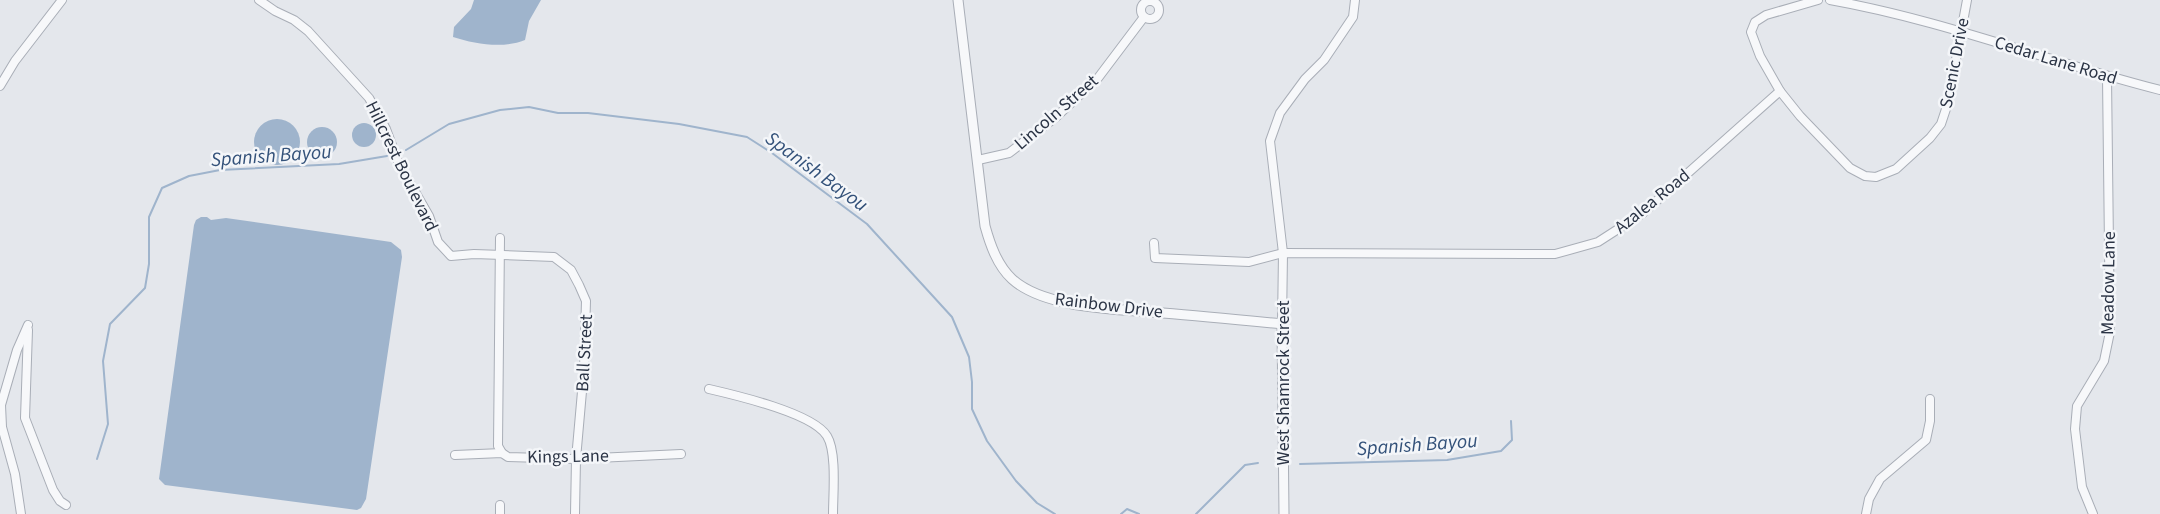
<svg xmlns="http://www.w3.org/2000/svg" width="2160" height="514" font-family="'Source Sans 3',sans-serif">
	<style>
		.water { fill: #9fb4cc }
		.lines { fill: none; stroke-linecap: round; stroke-linejoin: round }
		.stream { stroke: #9fb4cc; stroke-width: 2 }
		.minor-casing { stroke: #a9aeb7; stroke-width: 10 }
		.tertiary-casing { stroke: #a9aeb7; stroke-width: 11 }
		.minor { stroke: #f7f8fa; stroke-width: 8 }
		.tertiary { stroke: #f7f8fa; stroke-width: 9 }
		.labels { text-anchor: middle; stroke-width: 5; stroke-linejoin: round; paint-order: stroke }
		.street-label { font-size: 18px; fill: #2b3445; stroke: #f4f6f9 }
		.water-label { font-size: 20px; font-style: italic; fill: #34527a; stroke: #f4f6f9 }
	</style>
	<rect width="100%" height="100%" fill="#e4e7ec"/>
	<g class="water">
		<path d="M 474,0 L 541,0 L 529,21 L 525,40 C 503,49 475,44 453,37 L 454,27 L 471,9 Z"/>
		<circle cx="277" cy="142" r="23"/>
		<circle cx="364" cy="135" r="12"/>
		<circle cx="322" cy="142" r="15"/>
		<polygon points="201,217 207,217 211,220 226,218 391,242 401,250 402,257 366,499 361,508 357,510 165,485 159,479 194,225 196,220"/>
	</g>
	<g class="lines">
		<g class="stream">
			<polyline points="406,150 449,124 500,110 529,107 558,113 588,113 679,124 747,137 772,153 867,224 952,317 969,357 972,382 972,409 987,441 1016,481 1037,503 1055,514"/>
			<polyline points="97,459 108,424 103,361 110,324 145,288 149,264 149,217 162,188 189,176 220,170 339,164 387,156"/>
			<polyline points="1300,464 1447,460 1501,451 1512,440 1511,421"/>
			<polyline points="1121,514 1127,509 1139,514"/>
			<polyline points="1196,514 1245,465 1258,463"/>
		</g>
		<g class="minor-casing">
			<g id="minor">
				<polyline points="259,0 275,11 294,20 308,31 369,98 386,129 399,164 429,216 438,242 451,256 474,254 554,257 571,270 579,285 586,301 584,369 576,459 575,514"/>
				<path d="M 1830,0 C 1943,20 2049,62 2160,90"/>
				<circle cx="1150" cy="10" r="9"/>
				<polyline points="0,86 15,61 62,0"/>
				<polyline points="1780,91 1800,116 1850,168 1865,176 1876,177 1896,169 1930,138 1941,124 1948,103 1967,0"/>
				<polyline points="978,160 1009,153 1056,117 1098,78 1144,17"/>
				<polyline points="500,238 498,446 502,453"/>
				<polyline points="1154,243 1155,258 1249,262 1283,253 1555,254 1598,242 1643,213 1780,91 1760,56 1751,32 1755,22 1766,15 1818,0"/>
				<polyline points="1282,324 1283,253 1270,141 1280,113 1305,79 1324,60 1353,17 1355,0"/>
				<polyline points="28,330 25,418 53,490 60,501 66,505"/>
				<path d="M 709,389 C 735,395 813,413 827,436 C 837,452 833,495 833,514"/>
				<polyline points="455,455 502,453 508,457 576,459 681,454"/>
				<polyline points="21,514 15,474 2,427 1,405 17,350 28,325"/>
				<polyline points="500,514 500,505"/>
				<polyline points="1866,514 1869,499 1880,479 1926,440 1930,421 1930,399"/>
				<polyline points="2093,514 2082,487 2075,429 2077,406 2104,361 2110,332 2107,77"/>
			</g>
		</g>
		<g class="tertiary-casing">
			<path id="tertiary" d="M 958,0 L 985,226 C 990,244 997,265 1012,279 C 1045,309 1119,309 1163,313 C 1202,316 1242,320 1282,324 L 1284,514"/>
		</g>
		<use href="#minor" class="minor"/>
		<use href="#tertiary" class="tertiary"/>
	</g>
	<g class="labels">
		<g class="street-label">
			<text transform="translate(2056 60) rotate(17)" y="6">Cedar Lane Road</text>
			<text transform="translate(1954 63) rotate(-79)" y="6">Scenic Drive</text>
			<text transform="translate(1056 112) rotate(-41)" y="6">Lincoln Street</text>
			<text transform="translate(402 166) rotate(64)" y="6">Hillcrest Boulevard</text>
			<text transform="translate(1652 201) rotate(-39)" y="6">Azalea Road</text>
			<text transform="translate(2108 283) rotate(-89)" y="6">Meadow Lane</text>
			<text transform="translate(1109 305) rotate(7)" y="6">Rainbow Drive</text>
			<text transform="translate(584 353) rotate(-87)" y="6">Ball Street</text>
			<text transform="translate(1283 383) rotate(-90)" y="6">West Shamrock Street</text>
			<text transform="translate(568 456) rotate(-1)" y="6">Kings Lane</text>
		</g>
		<g class="water-label">
			<text transform="translate(271 155) rotate(-4)" y="7">Spanish Bayou</text>
			<text transform="translate(817 171) rotate(36)" y="7">Spanish Bayou</text>
			<text transform="translate(1417 444) rotate(-4)" y="7">Spanish Bayou</text>
		</g>
	</g>
</svg>
